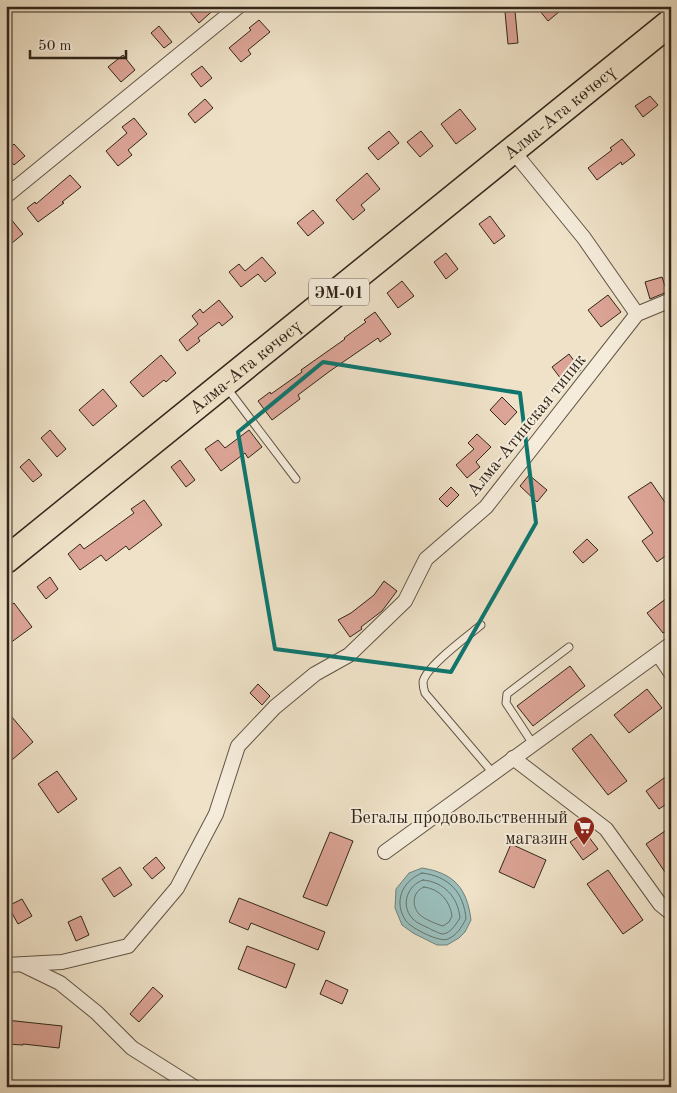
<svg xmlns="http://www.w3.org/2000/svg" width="677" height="1093" font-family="'Old Standard TT',serif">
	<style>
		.water { fill: #9abdba; stroke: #70817a }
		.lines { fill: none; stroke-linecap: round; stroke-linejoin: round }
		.shore { stroke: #66726a; stroke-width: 1 }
		.building { fill: #dca496; stroke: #31261b }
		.lane-casing { stroke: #605546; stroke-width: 9 }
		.street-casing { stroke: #605546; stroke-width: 16 }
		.highway-casing { stroke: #31261b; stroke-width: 29 }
		.lane { stroke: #f5ecdb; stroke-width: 7 }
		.street { stroke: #f5ecdb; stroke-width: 14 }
		.highway { stroke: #efe2c8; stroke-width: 26 }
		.marked { fill: none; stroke: #0f766e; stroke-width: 4; stroke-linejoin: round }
		.labels { text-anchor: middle; stroke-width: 4; stroke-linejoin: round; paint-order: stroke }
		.shield { fill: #f5ecdb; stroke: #6c6155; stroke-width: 1 }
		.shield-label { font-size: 16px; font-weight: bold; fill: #31261b }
		.street-label { font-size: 18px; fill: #31261b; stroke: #f5ecdb }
		.poi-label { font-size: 18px; fill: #31261b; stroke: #f5ecdb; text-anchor: end }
	</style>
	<rect width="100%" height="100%" fill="#efe2c8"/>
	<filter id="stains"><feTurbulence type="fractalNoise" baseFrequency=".004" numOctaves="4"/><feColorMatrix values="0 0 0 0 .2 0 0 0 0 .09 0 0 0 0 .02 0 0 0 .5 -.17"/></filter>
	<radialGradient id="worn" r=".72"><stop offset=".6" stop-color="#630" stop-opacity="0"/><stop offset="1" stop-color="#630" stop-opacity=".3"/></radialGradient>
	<path class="water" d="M 422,868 C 454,873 467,888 471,920 L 465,932 L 459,938 L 447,945 L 437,945 L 413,933 L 402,925 L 395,908 L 396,889 L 409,873 Z"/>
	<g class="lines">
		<g class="shore">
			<path d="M 422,873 C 449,876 464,893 466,919 C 461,928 457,935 448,939 C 440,943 411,928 406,921 C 393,902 402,881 422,873 Z"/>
			<path d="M 423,880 C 444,882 458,897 460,918 C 456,924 451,933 443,934 C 439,934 436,931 432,930 C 426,926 417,924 412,918 C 400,904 408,885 423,880 Z"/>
			<path d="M 424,887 C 440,889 450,901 452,916 L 449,922 L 443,926 C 436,924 424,919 419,914 C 411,905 413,891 424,887 Z"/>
		</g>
	</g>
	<g class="building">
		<polygon points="185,6 218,6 199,23"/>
		<polygon points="536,6 566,6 548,21"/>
		<polygon points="515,11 518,43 508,44 505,12"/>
		<polygon points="259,20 270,32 248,50 251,54 241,62 229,48 251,30 249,28"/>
		<polygon points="159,26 172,42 164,48 151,33"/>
		<polygon points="123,55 135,70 121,82 108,67"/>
		<polygon points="202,66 212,78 201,87 191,74"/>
		<polygon points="650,96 658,105 643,117 635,106"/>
		<polygon points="205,99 213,108 195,123 188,114"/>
		<polygon points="460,109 476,129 456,144 441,124"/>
		<polygon points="134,118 147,134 128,150 132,155 118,166 106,151 127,133 122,127"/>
		<polygon points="389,131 399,143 378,160 368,148"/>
		<polygon points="421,131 433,146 420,157 407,142"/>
		<polygon points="622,139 635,155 622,165 621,162 597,180 588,168 612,150 610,148"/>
		<polygon points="14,144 25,156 14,165 6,156 6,151"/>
		<polygon points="367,173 380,189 361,205 365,210 353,220 336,200"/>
		<polygon points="70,175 81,187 62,202 64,203 38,222 27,208 35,202 36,204"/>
		<polygon points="313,210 324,223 308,236 297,223"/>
		<polygon points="6,213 23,234 12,243 6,235"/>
		<polygon points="490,216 505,236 494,244 479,224"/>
		<polygon points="446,253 458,269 446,279 434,262"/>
		<polygon points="262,257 276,273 265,282 258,274 241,287 229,272 239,264 245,271"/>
		<polygon points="662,277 667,292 650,299 645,282"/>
		<polygon points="402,281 414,296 398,308 387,293"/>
		<polygon points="608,295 621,312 601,327 588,310"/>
		<polygon points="219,300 233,317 222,326 219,322 198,338 200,341 187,351 179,340 198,324 192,316 200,309 203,313"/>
		<polygon points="375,312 391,334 380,342 378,338 330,371 298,395 300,399 272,420 258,401 270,392 271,394 302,372 301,370 345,339 344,338 366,322 364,320"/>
		<polygon points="569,354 581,370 564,383 552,367"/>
		<polygon points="161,355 176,373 166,382 164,380 143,397 130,382"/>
		<polygon points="103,389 117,406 93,426 79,410"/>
		<polygon points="502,397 517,412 505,425 490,410"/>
		<polygon points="50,430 66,449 57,457 41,438"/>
		<polygon points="249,430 262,447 248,458 245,453 221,471 205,449 218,440 225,448"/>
		<polygon points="477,434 491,447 476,462 480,467 467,478 456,465 474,449 468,443"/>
		<polygon points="29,459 42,475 33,482 20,467"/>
		<polygon points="180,460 195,480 186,487 171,467"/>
		<polygon points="529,475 547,490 537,502 520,486"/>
		<polygon points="651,482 671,511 671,552 657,562 642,541 653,533 628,497"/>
		<polygon points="451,487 459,495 447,507 439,499"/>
		<polygon points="144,500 162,525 129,550 126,546 106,561 101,555 80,570 68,554 80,544 84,549 105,534 134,513 131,509"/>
		<polygon points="587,539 598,550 583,563 573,552"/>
		<polygon points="50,577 58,589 46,599 37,587"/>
		<polygon points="384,581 397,591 382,611 361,627 362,629 350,637 338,620 351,613 374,595"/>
		<polygon points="671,595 671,628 663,633 647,613"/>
		<polygon points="14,603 32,627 6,646 6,609"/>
		<polygon points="570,666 585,686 533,726 517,706"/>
		<polygon points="258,684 270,696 262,705 250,693"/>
		<polygon points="647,689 662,708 629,733 614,715"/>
		<polygon points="6,710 33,742 6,765"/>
		<polygon points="591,734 627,781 608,795 572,749"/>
		<polygon points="57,771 77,799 58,813 38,784"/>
		<polygon points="671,773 671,801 659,809 646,791"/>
		<polygon points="665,831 671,839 671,881 646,844"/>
		<polygon points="330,832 353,841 327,906 303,897"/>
		<polygon points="585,832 598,849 583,860 570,842"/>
		<polygon points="511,844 546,860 534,888 499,872"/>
		<polygon points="156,857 165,868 152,879 143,868"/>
		<polygon points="120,867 132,885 114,897 102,879"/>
		<polygon points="608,870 643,920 623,934 587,884"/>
		<polygon points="239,898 325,932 318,950 251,923 248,930 229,922"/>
		<polygon points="22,899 32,916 18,924 8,906"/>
		<polygon points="81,916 89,935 76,941 68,922"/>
		<polygon points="247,946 295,964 286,988 238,969"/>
		<polygon points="326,980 348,990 342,1004 320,994"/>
		<polygon points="153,987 163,996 139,1022 130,1014"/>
		<polygon points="6,1020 62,1026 59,1048 23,1044 23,1045 6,1044"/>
	</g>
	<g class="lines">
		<g class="lane-casing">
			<g id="lane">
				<polyline points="227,388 296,479"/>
				<path d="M 481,625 C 469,635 425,667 423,682 C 423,685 424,690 425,693 L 493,773"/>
				<polyline points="533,744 506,703 507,694 569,647"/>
			</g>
		</g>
		<g class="street-casing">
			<g id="street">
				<polyline points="513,151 584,238 637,314"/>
				<polyline points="6,196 239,6"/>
				<polyline points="658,654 671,673"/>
				<polyline points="513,758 606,829 660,904 671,913"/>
				<polyline points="385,852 671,644"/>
				<polyline points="6,965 62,962 128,946 177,888 216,814 238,746 275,707 315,674 349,655 405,601 426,559 486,507 637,314 671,300"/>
				<polyline points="23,965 60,983 97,1013 132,1048 194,1087"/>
			</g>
		</g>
		<g class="highway-casing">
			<g id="highway">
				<path id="s1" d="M 6,560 L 671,22"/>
			</g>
		</g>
		<use href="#lane" class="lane"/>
		<use href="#street" class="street"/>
		<use href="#highway" class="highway"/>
	</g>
	<path class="marked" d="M 323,362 L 520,393 L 536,523 L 451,672 L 275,649 L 238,432 Z"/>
	<defs>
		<g id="supermarket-pin" transform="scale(1.125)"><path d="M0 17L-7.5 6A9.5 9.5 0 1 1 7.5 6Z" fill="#8f2418" stroke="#f5ecdb"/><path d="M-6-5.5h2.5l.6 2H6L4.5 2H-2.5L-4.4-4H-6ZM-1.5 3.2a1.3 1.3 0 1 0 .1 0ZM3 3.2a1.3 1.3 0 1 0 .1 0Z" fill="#fff"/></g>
	</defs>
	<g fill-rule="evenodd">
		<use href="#supermarket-pin" x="584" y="827"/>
	</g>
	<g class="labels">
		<rect class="shield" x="309" y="278.5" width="60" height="27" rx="4"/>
		<g class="shield-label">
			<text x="339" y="298">ЭМ-01</text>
		</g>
		<g class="street-label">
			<text dy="6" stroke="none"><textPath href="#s1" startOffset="712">Алма-Ата көчөсү</textPath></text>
			<text dy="6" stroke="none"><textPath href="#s1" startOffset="308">Алма-Ата көчөсү</textPath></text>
			<text transform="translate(526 425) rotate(-51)" y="6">Алма-Атинская типик</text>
		</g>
		<g class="poi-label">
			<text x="568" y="823">Бегалы продовольственный<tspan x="568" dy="21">магазин</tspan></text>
		</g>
	</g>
	<rect width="677" height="1093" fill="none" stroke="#efe2c8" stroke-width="25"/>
	<rect x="8" y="8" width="662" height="1078" fill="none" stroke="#31261b" stroke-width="2.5"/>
	<rect x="12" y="12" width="652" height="1068" fill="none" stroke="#31261b"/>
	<path d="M30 50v8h96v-8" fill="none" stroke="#31261b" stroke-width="2.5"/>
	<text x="38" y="50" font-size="15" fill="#31261b" stroke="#f5ecdb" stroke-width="4" paint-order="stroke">50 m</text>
	<rect width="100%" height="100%" filter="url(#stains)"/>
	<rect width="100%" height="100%" fill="url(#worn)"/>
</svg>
